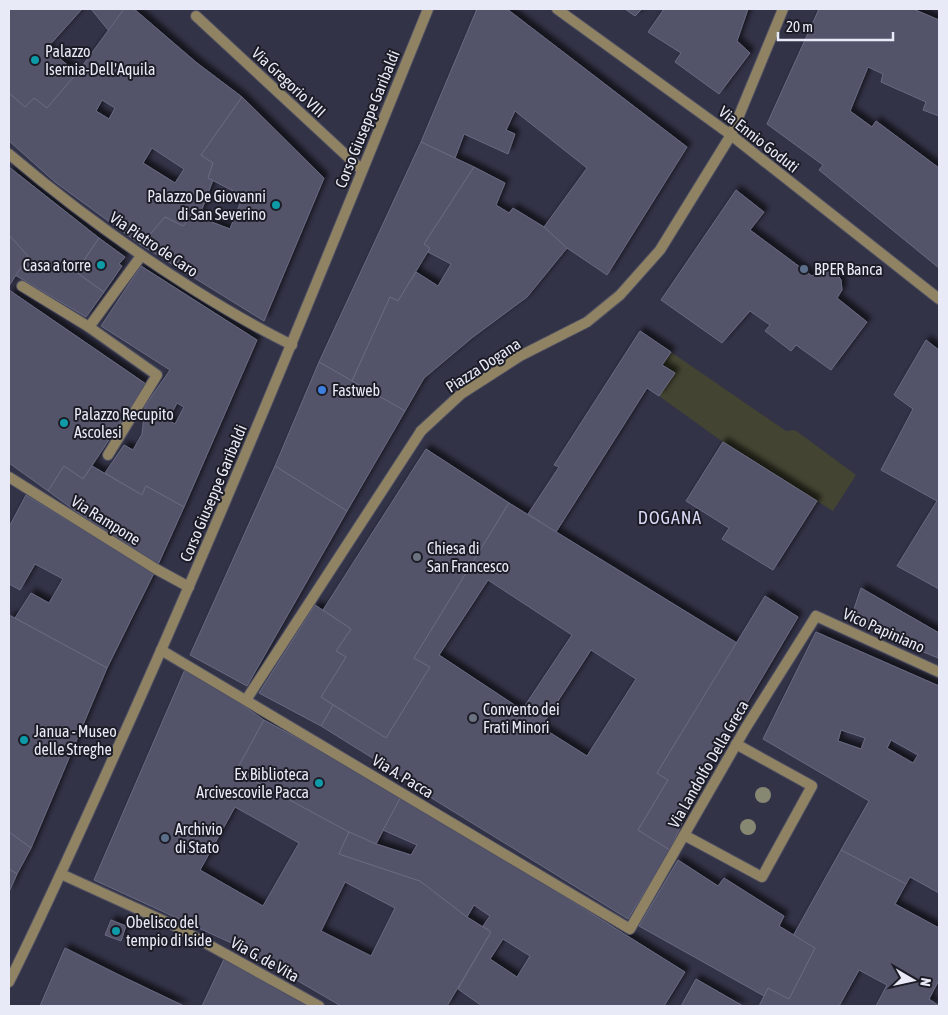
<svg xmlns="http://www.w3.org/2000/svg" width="948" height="1015" font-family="'Asap Condensed',sans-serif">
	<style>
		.green { fill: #434431 }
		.building { fill: #52536a; stroke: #686a81; fill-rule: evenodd; filter: url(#shadow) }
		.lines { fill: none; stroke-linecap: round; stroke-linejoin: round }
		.service-casing { stroke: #505064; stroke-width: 12 }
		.pedestrian-casing { stroke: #505064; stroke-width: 12 }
		.minor-casing { stroke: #505064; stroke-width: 12 }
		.service { stroke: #8f8363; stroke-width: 10 }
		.pedestrian { stroke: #8f8363; stroke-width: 10 }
		.minor { stroke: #8f8363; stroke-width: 10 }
		.tree { fill: #868872 }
		.culture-dot { fill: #0f9aa8; stroke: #1c1c26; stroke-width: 2 }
		.service-dot { fill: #5c6f8a; stroke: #1c1c26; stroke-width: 2 }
		.shop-dot { fill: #3f7fe0; stroke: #1c1c26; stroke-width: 2 }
		.worship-dot { fill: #6b7280; stroke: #1c1c26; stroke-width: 2 }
		.labels { text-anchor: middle; stroke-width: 4; stroke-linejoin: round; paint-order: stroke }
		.poi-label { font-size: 16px; fill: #e9eaf7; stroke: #1c1c26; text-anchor: start }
		.street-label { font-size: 16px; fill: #e9eaf7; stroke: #1c1c26 }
		.neighbourhood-label { font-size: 18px; letter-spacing: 1px; fill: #d7d8f5; stroke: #1c1c26 }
	</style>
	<defs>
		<filter id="shadow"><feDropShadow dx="4.5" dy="-4.5" stdDeviation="2.5" flood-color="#0009"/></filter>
	</defs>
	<rect width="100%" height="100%" fill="#333348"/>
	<polygon class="green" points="671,352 786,431 795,430 856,475 833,511 723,442 659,396 674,373 662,365"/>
	<g class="building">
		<polygon points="9,9 82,9 47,48 77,73 47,108 34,98 25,107 9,93"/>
		<polygon points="91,9 124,9 109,31"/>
		<path d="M 124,9 L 134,9 L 197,63 L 242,97 L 201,155 L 213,163 L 208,178 L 213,180 L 199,217 L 193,215 L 183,226 L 165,217 L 141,245 L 55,182 L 9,141 L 9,93 L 25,107 L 34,98 L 47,108 L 77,73 ZM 102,100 L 115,108 L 109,119 L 96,111 ZM 152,148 L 184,169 L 175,183 L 143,163 Z"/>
		<polygon points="477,9 507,9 687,147 607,275 567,248 544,227 587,168 515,111 506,130 515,134 508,154 464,134 455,158 421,142"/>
		<polygon points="625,9 642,9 635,16"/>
		<polygon points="664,9 748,9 737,41 750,53 719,94 675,62 681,53 648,32"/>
		<polygon points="819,9 913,9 939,20 939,116 923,110 926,102 881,82 883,74 868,67 850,111 872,127 876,121 939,168 939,268 819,170 823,165 767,124"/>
		<polygon points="242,97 324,178 264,321 141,245 165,217 183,226 193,215 230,229 243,196 208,178 213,163 201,155"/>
		<polygon points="421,142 474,167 424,244 430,248 398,301 390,297 352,381 319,362"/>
		<polygon points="9,167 99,238 76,272 104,292 86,317 15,275 28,256 9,235"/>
		<polygon points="474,167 505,183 496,205 509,213 513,208 544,227 567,248 527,297 473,337 424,378 405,411 352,381 390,297 398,301 416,272 438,286 451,264 428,252 430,248 424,244"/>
		<polygon points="736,190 764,212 750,230 812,276 819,270 828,269 836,272 841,280 842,290 837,298 867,322 831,370 796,345 791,351 765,331 770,325 750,311 722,343 661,300"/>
		<polygon points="9,235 28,256 9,286"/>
		<polygon points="99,238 125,257 119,264 122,266 104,292 76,272"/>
		<path d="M 141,266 L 257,340 L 184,507 L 146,486 L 142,495 L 105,473 L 124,445 L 133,450 L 142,434 L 145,406 L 170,370 L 101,326 ZM 177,403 L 184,407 L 175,424 L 168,420 Z"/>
		<polygon points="9,290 146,384 83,479 64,466 48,491 9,463"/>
		<polygon points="640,331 671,352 662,365 675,373 659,396 647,388 556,532 528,514 559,467 554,465"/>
		<polygon points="926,340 939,350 939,589 897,566 937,501 881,470 913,409 894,395"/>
		<polygon points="319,362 405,411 347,511 275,466"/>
		<polygon points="723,442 817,501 773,570 722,539 729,528 686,501"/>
		<polygon points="426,449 509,503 414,658 430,667 386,738 321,697 346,657 336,651 351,629 323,610"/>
		<polygon points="64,466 83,479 92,466 142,495 146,486 184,507 156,569 48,491"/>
		<polygon points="275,466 347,511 247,686 190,655"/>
		<polygon points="26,495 154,573 107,668 15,618 31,593 49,603 63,579 35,564 20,590 9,584 9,527"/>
		<path d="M 509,503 L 737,643 L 657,773 L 668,780 L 638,830 L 670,850 L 628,919 L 430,797 L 432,795 L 321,726 L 333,705 L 386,738 L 430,667 L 414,658 ZM 488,580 L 572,635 L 522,710 L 439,655 ZM 591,650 L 636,679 L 587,756 L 541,727 Z"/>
		<polygon points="861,588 939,633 938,658 850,621"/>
		<polygon points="765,596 798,617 702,779 670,850 638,830 668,780 657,773"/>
		<polygon points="315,605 351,629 336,651 346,657 321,697 333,705 321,726 259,693"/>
		<polygon points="9,615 107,668 31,848 9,832"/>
		<path d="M 816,632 L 939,686 L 939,893 L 910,877 L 906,884 L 841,850 L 869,801 L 763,739 ZM 841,730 L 865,738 L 861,749 L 838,741 ZM 891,740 L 918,755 L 913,763 L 887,748 Z"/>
		<path d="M 186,667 L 264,720 L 236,771 L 349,832 L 339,854 L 420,881 L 467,917 L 491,932 L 447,1006 L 341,1006 L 238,946 L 94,880 ZM 235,807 L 299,843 L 263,906 L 200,870 ZM 345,882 L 395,908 L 371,956 L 321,931 Z"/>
		<polygon points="264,720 402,795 376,844 349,832 236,771"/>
		<path d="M 402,795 L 685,972 L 664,1006 L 482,1006 L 458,989 L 491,932 L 483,926 L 490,916 L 474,905 L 467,917 L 420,881 L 339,854 L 349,832 L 376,844 L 411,855 L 417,845 L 383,830 ZM 503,939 L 530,956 L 517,977 L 490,959 Z"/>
		<polygon points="9,832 31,848 17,874 9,869"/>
		<polygon points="841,850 906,884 895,904 939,928 939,954 938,957 939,958 939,980 929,999 939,1006 876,1006 887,985 859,970 839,1006 759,1006 768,988 789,999 815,948 793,936"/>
		<polygon points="678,860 718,886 724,878 784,916 779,926 815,948 789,999 768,988 764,996 639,926"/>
		<polygon points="9,869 17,874 9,892"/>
		<polygon points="111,920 126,926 121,941 105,935"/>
		<polygon points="65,948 119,975 184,1006 40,1006"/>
		<polygon points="224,959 309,1006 202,1006"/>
		<polygon points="696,979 743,1006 681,1006"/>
	</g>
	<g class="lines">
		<g class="service-casing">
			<g id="service">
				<path d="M 9,154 C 67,203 128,248 193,289 C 225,309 257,328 292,345"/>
				<polyline points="22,286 89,327 157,375 108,455"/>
				<polyline points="89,327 141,256"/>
				<polyline points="9,477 156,569 189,587"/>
				<polyline points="161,650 630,929 745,729 816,616 939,672"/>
				<polyline points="246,700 421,431"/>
				<polyline points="684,835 762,877 812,786 736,744"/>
				<polyline points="61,874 173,925 319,1006"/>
			</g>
		</g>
		<g class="pedestrian-casing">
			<g id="pedestrian">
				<polyline points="196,16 362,170"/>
				<path d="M 9,982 C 53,894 92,805 132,716 C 236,483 332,246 428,9"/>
			</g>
		</g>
		<g class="minor-casing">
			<g id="minor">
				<polyline points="557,9 731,135 939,299"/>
				<polyline points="421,431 461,394 520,356 587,322 620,295 660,250 731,135 783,9"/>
			</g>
		</g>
		<use href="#service" class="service"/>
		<use href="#pedestrian" class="pedestrian"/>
		<use href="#minor" class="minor"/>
	</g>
	<g class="tree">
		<circle cx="763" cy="795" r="8"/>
		<circle cx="748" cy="827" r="8"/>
	</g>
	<g class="culture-dot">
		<circle cx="35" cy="60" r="5"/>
		<circle cx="276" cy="205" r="5"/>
		<circle cx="101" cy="265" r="5"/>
		<circle cx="64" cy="423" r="5"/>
		<circle cx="24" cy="740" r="5"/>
		<circle cx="319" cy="783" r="5"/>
		<circle cx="116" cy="931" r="5"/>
	</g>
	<g class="service-dot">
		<circle cx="804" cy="269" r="5"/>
		<circle cx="165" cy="838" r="5"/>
	</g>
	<circle class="shop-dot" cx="322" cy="390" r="5"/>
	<g class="worship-dot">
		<circle cx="417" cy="557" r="5"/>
		<circle cx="473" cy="718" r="5"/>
	</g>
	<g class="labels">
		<g class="poi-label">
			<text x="45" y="57">Palazzo<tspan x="45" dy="18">Isernia-Dell'Aquila</tspan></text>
			<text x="266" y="202" text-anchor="end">Palazzo De Giovanni<tspan x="266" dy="18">di San Severino</tspan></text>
			<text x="91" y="271" text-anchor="end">Casa a torre</text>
			<text x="814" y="275">BPER Banca</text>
			<text x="332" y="396">Fastweb</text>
			<text x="74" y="420">Palazzo Recupito<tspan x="74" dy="18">Ascolesi</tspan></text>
			<text x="427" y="554">Chiesa di<tspan x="427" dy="18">San Francesco</tspan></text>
			<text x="483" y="715">Convento dei<tspan x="483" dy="18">Frati Minori</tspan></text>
			<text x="34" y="737">Janua - Museo<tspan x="34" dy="18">delle Streghe</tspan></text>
			<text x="309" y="780" text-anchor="end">Ex Biblioteca<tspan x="309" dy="18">Arcivescovile Pacca</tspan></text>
			<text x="175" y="835">Archivio<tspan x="175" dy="18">di Stato</tspan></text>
			<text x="126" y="928">Obelisco del<tspan x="126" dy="18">tempio di Iside</tspan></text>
		</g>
		<g class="street-label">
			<text transform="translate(289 82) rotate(43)" y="6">Via Gregorio VIII</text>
			<text transform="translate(367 119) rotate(-68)" y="6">Corso Giuseppe Garibaldi</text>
			<text transform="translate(759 139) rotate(38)" y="6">Via Ennio Goduti</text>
			<text transform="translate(154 244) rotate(34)" y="6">Via Pietro de Caro</text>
			<text transform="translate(483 365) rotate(-33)" y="6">Piazza Dogana</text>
			<text transform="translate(213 493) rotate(-67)" y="6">Corso Giuseppe Garibaldi</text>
			<text transform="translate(106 520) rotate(32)" y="6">Via Rampone</text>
			<text transform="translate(884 630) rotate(24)" y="6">Vico Papiniano</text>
			<text transform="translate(708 764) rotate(-60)" y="6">Via Landolfo Della Greca</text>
			<text transform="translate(403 776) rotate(31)" y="6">Via A. Pacca</text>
			<text transform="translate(265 959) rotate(29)" y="6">Via G. de Vita</text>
		</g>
		<g class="neighbourhood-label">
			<text x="670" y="524">DOGANA</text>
		</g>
	</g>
	<rect width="948" height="1015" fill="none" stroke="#e9eaf7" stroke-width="20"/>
	<g transform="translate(913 980) rotate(99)" stroke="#1c1c26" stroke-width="4" paint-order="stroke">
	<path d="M0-4L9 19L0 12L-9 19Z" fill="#e9eaf7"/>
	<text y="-8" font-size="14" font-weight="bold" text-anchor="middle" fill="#e9eaf7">N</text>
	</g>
	<path d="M778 32v8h115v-8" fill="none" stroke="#e9eaf7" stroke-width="2.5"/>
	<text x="786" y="32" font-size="15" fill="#e9eaf7" stroke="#1c1c26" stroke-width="4" paint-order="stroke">20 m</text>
</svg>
